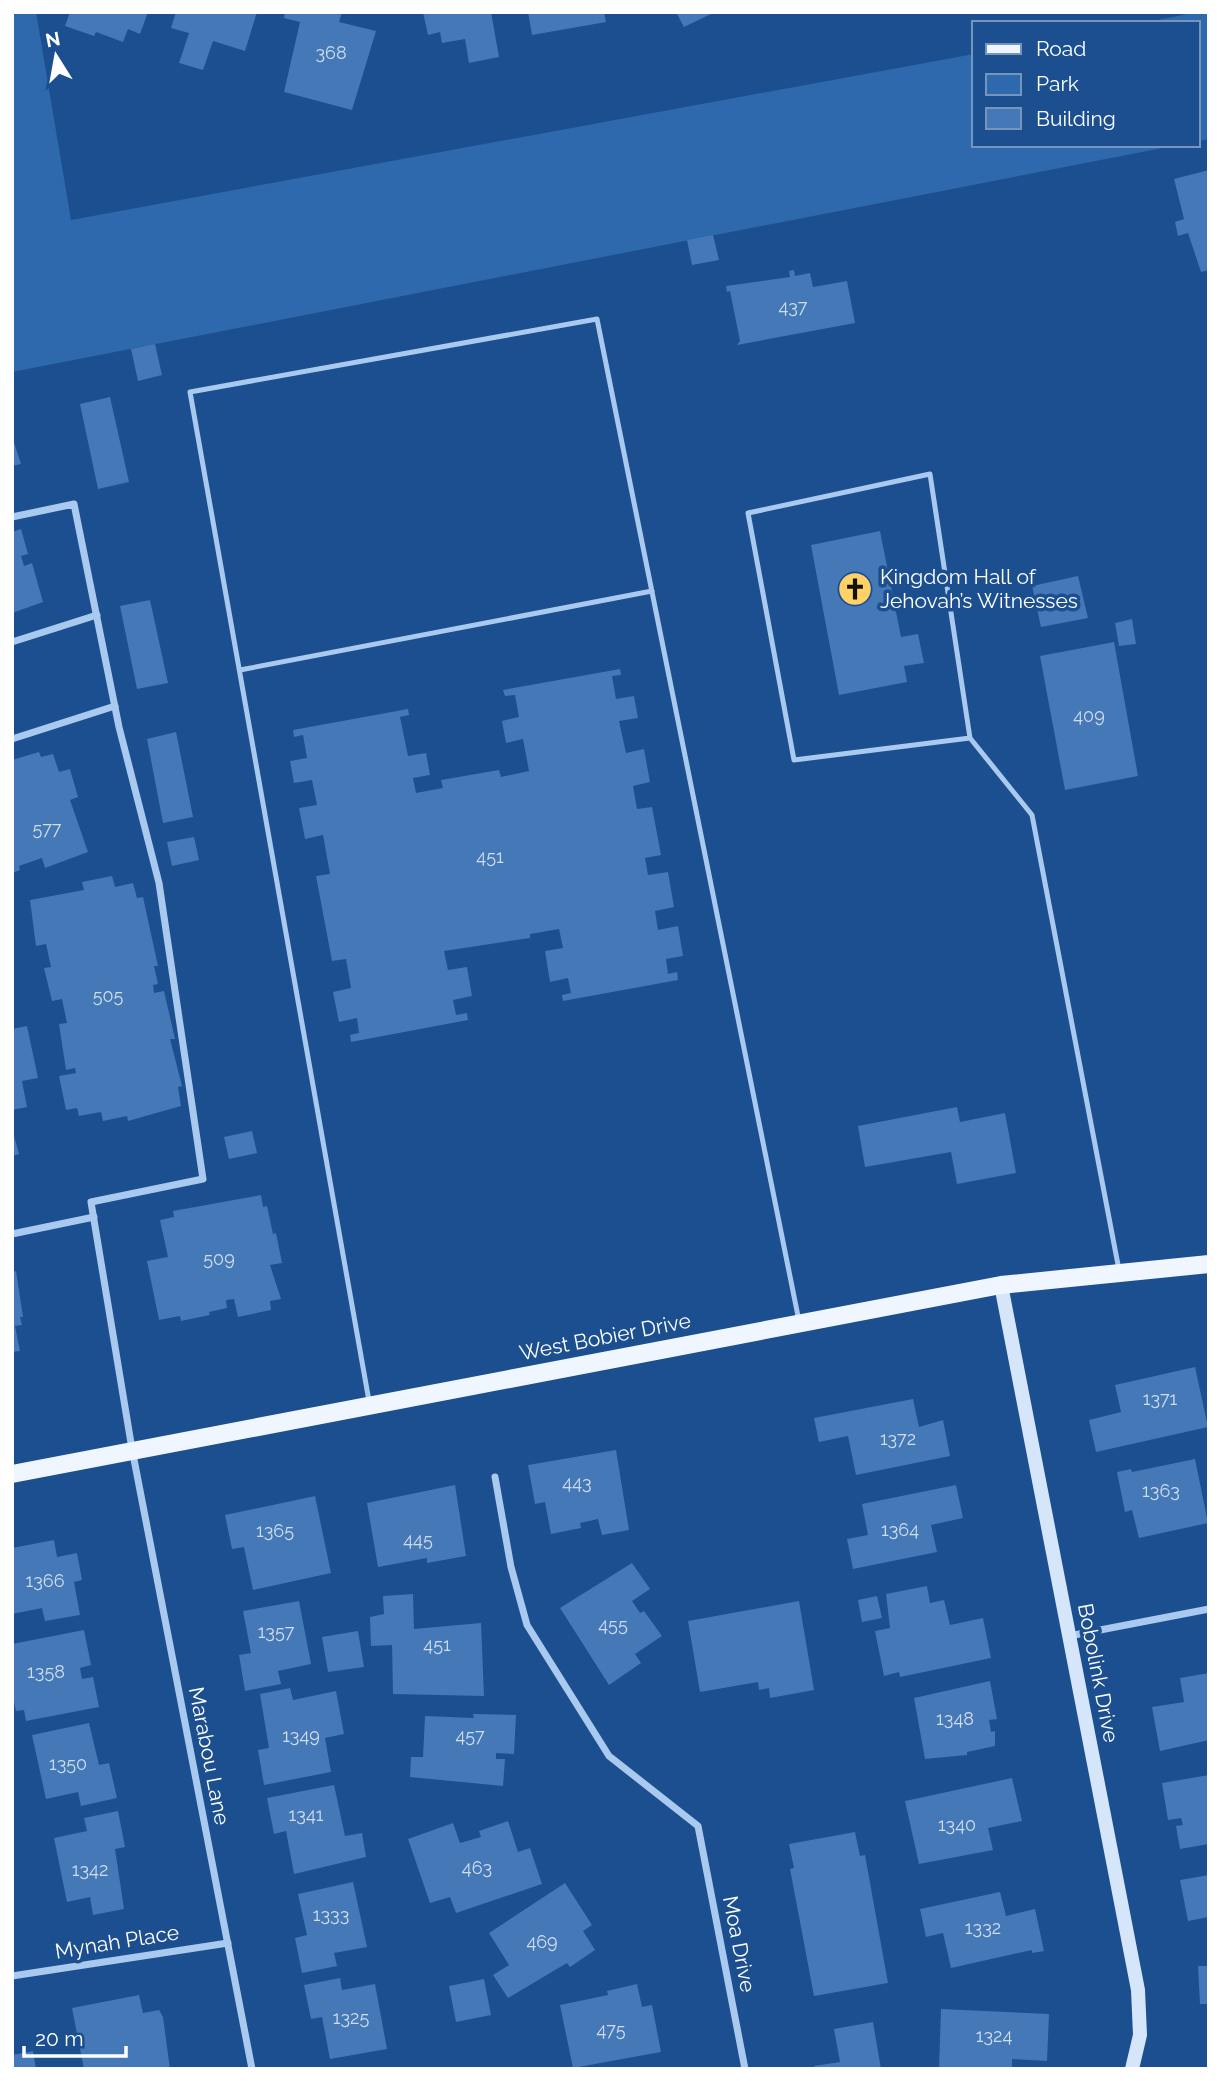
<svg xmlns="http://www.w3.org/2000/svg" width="1221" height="2081" font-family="Raleway,sans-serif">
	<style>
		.green { fill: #2e69ad }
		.building { fill: #4478b7 }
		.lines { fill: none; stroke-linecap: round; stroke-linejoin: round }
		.lane { stroke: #a9c9ee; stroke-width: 5 }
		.street { stroke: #a9c9ee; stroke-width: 7 }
		.secondary { stroke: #d6e6fa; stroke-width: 14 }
		.primary { stroke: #f0f6ff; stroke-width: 18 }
		.labels { text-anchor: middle; stroke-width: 7; stroke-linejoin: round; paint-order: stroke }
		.number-label { font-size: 18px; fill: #d0dded }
		.poi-label { font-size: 21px; fill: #fff; stroke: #1b4f8f; text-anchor: start }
		.street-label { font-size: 21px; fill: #fff; stroke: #1b4f8f }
	</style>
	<rect width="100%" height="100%" fill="#1b4f8f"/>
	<g class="green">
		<polygon points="12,12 36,12 71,220 974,54 974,145 1178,145 12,372"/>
		<polygon points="1198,12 1209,12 1209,139 1198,141 1198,23 1142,23"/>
	</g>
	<g class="building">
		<polygon points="70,12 148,12 140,34 128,29 123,42 96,32 94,36 65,26"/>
		<polygon points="176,12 257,12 245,51 213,41 203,70 179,63 189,33 171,28"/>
		<polygon points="285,12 342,12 339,22 376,31 352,110 284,92 300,22 284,18"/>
		<polygon points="423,12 491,12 499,57 469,63 465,39 442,43 440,32 428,35"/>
		<polygon points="528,12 604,12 606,22 532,35"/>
		<polygon points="676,12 715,12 684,27"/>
		<polygon points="1209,170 1209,270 1201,272 1188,233 1178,236 1175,222 1184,219 1174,179"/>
		<polygon points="713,235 719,260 692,265 687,240"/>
		<polygon points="794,270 795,276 810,273 813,287 847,281 855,323 737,345 740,341 730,291 727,292 726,286 790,277 789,271"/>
		<polygon points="155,344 162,375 138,381 131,349"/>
		<polygon points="110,397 129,482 98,489 80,404"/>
		<polygon points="12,436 21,464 12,466"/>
		<polygon points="21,529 28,554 21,556 24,566 32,563 43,602 12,613 12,532"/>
		<polygon points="880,531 901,637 918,634 924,663 904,666 907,682 839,695 811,545"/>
		<polygon points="1078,576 1088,618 1041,627 1032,586"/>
		<polygon points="150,600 168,683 137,689 120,606"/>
		<polygon points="1132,619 1136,644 1119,646 1115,623"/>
		<polygon points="1114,642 1138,776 1065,790 1040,656"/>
		<polygon points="620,669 621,675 612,676 616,699 634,696 638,718 619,721 626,753 644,749 650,782 633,786 637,809 652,807 661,855 645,858 648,875 668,872 674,907 655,911 658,930 678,926 683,956 666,959 668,974 677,972 678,980 563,1001 562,995 571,993 568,978 550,982 545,951 563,948 559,929 530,934 530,938 444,951 448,970 467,967 472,996 453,1000 456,1015 467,1013 468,1020 351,1042 350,1035 359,1033 357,1018 339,1022 333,992 351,988 346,959 332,961 316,876 330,874 323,835 305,839 299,808 317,805 312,780 294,783 290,761 307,758 303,735 294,737 293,730 408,709 409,715 400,717 408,756 426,753 430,775 413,778 416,793 443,788 441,780 499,770 501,777 529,771 523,739 506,743 502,721 519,717 515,695 505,696 503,690"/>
		<polygon points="176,732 193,817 163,823 147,739"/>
		<polygon points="39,752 41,757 53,754 59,772 70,769 78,797 70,800 88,852 45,868 42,858 19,866 20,870 12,873 12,760"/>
		<polygon points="194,837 199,860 172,866 167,842"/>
		<polygon points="112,876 115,887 133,883 137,898 143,897 158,966 154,966 158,984 153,985 154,993 164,991 175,1039 170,1039 182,1086 178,1087 181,1106 128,1121 127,1116 103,1121 101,1112 79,1116 77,1108 66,1110 59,1076 76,1073 75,1068 66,1070 59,1024 67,1023 62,999 52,1001 44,968 51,967 46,944 36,946 30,900 84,890 82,882"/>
		<polygon points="27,1026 38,1078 22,1081 27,1107 12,1110 12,1029"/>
		<polygon points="957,1107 960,1122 1005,1113 1016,1173 957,1184 951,1152 865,1167 858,1126"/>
		<polygon points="12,1129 19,1154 12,1156"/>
		<polygon points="252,1131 257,1153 229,1159 224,1137"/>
		<polygon points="261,1195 263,1207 267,1206 273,1234 276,1233 282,1263 270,1265 281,1299 270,1301 271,1310 238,1317 234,1299 226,1300 227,1308 209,1312 210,1315 181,1321 180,1316 159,1320 147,1261 168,1257 160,1220 174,1217 173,1211"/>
		<polygon points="16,1271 23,1317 20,1317 22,1325 15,1326 20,1351 12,1352 12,1272"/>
		<polygon points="1195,1367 1208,1427 1096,1452 1089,1420 1121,1412 1115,1385"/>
		<polygon points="913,1399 919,1427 943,1420 950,1456 856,1475 848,1436 819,1442 814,1418"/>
		<polygon points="616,1450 629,1530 602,1535 598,1519 580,1523 581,1528 551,1534 545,1502 535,1504 528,1465"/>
		<polygon points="1195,1459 1208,1523 1139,1538 1132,1510 1125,1512 1117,1472 1131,1469 1132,1472"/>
		<polygon points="455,1485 466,1556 427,1563 427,1558 378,1567 367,1503"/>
		<polygon points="956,1485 963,1518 931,1525 937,1552 853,1569 847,1539 868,1535 862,1504"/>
		<polygon points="315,1496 331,1573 253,1590 244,1547 232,1549 225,1515"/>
		<polygon points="54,1540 57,1557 77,1553 82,1580 74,1582 80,1615 45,1621 42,1608 12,1614 12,1548"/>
		<polygon points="632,1563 650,1589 632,1601 640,1613 644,1611 662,1636 635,1654 641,1663 609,1685 560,1608"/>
		<polygon points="927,1586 930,1603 944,1600 950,1625 983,1618 991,1658 900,1677 899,1672 884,1676 875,1631 890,1628 886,1594"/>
		<polygon points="413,1594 414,1629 481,1623 484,1696 393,1694 392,1645 371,1646 370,1617 384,1614 383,1596"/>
		<polygon points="877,1596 882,1618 862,1622 858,1600"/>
		<polygon points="299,1601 311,1664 278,1671 281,1684 245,1691 239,1655 251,1653 243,1611"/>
		<polygon points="799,1601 814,1690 770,1698 769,1688 759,1690 758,1682 700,1692 688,1621"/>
		<polygon points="84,1630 91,1665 80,1668 82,1679 93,1677 99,1707 26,1721 24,1710 16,1711 12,1693 12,1644"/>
		<polygon points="358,1631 364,1667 328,1672 322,1637"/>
		<polygon points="1209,1673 1209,1740 1160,1751 1152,1707 1184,1702 1180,1678"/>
		<polygon points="990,1681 997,1719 989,1720 991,1732 995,1731 995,1746 967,1752 967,1755 925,1759 914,1698"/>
		<polygon points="290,1688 293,1700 336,1691 344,1734 325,1738 331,1772 264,1785 258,1750 269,1748 260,1694"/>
		<polygon points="473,1714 516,1715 514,1754 496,1753 496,1759 505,1759 503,1786 410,1777 411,1757 423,1757 425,1716 474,1718"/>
		<polygon points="89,1723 99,1765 109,1763 117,1798 81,1806 78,1792 46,1799 32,1735"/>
		<polygon points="1209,1775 1209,1844 1180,1849 1176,1826 1183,1825 1181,1818 1168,1820 1162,1783"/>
		<polygon points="1012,1778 1022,1821 988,1828 993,1850 919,1864 905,1801"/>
		<polygon points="334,1785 345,1836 362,1833 366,1857 294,1874 286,1831 274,1834 267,1798"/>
		<polygon points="118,1811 125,1847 115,1849 124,1909 93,1915 90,1897 67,1902 54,1838 87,1831 84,1818"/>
		<polygon points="508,1821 518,1852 530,1848 542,1884 456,1913 450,1897 430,1903 408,1839 453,1823 460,1843 481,1837 479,1831"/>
		<polygon points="855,1832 860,1856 865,1855 888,1983 814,1996 790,1869 794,1868 789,1844"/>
		<polygon points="1209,1875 1209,1917 1188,1921 1180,1880"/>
		<polygon points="353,1882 367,1947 334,1953 337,1966 302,1973 295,1938 307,1935 298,1894"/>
		<polygon points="565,1883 592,1925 583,1931 595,1950 570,1967 567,1963 508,1998 493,1975 509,1965 489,1933"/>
		<polygon points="1000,1892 1006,1916 1035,1909 1044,1951 1032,1953 1032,1950 951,1968 943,1933 926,1937 920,1909"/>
		<polygon points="1198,1966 1209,1966 1209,2004 1200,2004"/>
		<polygon points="340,1978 342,1990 375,1984 387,2049 330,2059 322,2017 311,2019 304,1985"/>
		<polygon points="484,1979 491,2015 456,2022 449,1986"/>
		<polygon points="637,1984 642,2007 652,2005 661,2052 573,2068 560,2005 608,1995 607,1991"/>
		<polygon points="139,1995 143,2013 159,2010 163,2017 170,2069 84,2069 72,2008"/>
		<polygon points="941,2009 1049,2014 1047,2061 1012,2059 1012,2069 939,2069"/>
		<polygon points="873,2022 881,2069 815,2069 814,2066 840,2062 834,2029"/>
		<polygon points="33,2051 36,2069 12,2069 12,2055"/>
	</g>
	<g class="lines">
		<g class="lane">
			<polyline points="240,670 652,591"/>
			<polyline points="970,738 930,474 748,513 794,760 970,738 1032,815 1119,1270"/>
			<polyline points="369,1401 190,392 597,319 799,1321"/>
		</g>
		<g class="street">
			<polyline points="12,517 74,504 119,727 159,883 203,1179 91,1202 132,1449 252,2069"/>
			<polyline points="12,642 97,615"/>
			<polyline points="12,739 115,706"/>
			<polyline points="12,1234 94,1217"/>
			<polyline points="495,1477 511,1567 527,1625 609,1756 698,1826 745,2069"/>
			<polyline points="1069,1636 1209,1609"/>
			<polyline points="12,1976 228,1943"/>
		</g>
		<polyline class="secondary" points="1001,1285 1138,1990 1140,2035 1132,2069"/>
		<polyline class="primary" points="12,1474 1001,1285 1209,1264"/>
	</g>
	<defs>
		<g id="church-disc" transform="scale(1.75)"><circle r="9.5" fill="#ffd166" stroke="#1b4f8f"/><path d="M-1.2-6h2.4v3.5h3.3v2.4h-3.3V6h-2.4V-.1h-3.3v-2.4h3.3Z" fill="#111"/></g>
	</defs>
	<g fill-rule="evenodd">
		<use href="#church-disc" x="855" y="589"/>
	</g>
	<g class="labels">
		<g class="number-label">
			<text x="331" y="59">368</text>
			<text x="793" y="313">437</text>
			<text x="1089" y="722">409</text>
			<text x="47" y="835">577</text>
			<text x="490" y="863">451</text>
			<text x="108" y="1002">505</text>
			<text x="219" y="1265">509</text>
			<text x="1160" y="1405">1371</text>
			<text x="898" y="1445">1372</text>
			<text x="577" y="1489">443</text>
			<text x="1161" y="1497">1363</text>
			<text x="900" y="1536">1364</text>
			<text x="275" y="1537">1365</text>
			<text x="418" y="1546">445</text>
			<text x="45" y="1587">1366</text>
			<text x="613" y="1631">455</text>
			<text x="276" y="1638">1357</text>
			<text x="437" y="1651">451</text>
			<text x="46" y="1678">1358</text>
			<text x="955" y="1725">1348</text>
			<text x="301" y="1742">1349</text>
			<text x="470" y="1742">457</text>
			<text x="68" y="1770">1350</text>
			<text x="306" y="1821">1341</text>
			<text x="957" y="1831">1340</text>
			<text x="477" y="1874">463</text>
			<text x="90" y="1876">1342</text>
			<text x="331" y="1921">1333</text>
			<text x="983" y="1934">1332</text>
			<text x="542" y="1948">469</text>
			<text x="351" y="2024">1325</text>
			<text x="611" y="2036">475</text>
			<text x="994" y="2042">1324</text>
		</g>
		<g class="poi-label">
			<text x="880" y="584">Kingdom Hall of<tspan x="880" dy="24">Jehovah’s Witnesses</tspan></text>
		</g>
		<g class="street-label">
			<text transform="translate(605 1337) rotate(-11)" y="7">West Bobier Drive</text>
			<text transform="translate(1098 1673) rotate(79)" y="7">Bobolink Drive</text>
			<text transform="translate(209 1756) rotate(79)" y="7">Marabou Lane</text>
			<text transform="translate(117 1942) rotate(-9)" y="7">Mynah Place</text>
			<text transform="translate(739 1944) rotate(79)" y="7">Moa Drive</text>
		</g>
	</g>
	<rect width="1221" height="2081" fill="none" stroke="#ffffff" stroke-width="28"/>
	<rect x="972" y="21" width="228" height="126" fill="#1b4f8f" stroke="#7695bc" stroke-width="2"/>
	<rect x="986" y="44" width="35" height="10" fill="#f0f6ff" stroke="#7695bc" stroke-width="2"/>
	<text x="1036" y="56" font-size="21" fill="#ffffff">Road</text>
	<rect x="986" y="74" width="35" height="21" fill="#2e69ad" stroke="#7695bc" stroke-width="2"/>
	<text x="1036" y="91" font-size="21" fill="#ffffff">Park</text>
	<rect x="986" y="108" width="35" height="21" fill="#4478b7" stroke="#7695bc" stroke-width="2"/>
	<text x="1036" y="126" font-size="21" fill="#ffffff">Building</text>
	<g transform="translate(56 56) rotate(349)" stroke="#1b4f8f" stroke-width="5" paint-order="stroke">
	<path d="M0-5L12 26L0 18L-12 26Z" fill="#ffffff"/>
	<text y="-10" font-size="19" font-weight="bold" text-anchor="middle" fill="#ffffff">N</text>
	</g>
	<path d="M24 2046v10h102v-10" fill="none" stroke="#ffffff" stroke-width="3.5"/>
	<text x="35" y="2046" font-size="21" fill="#ffffff" stroke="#1b4f8f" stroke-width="5" paint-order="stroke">20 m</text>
</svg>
